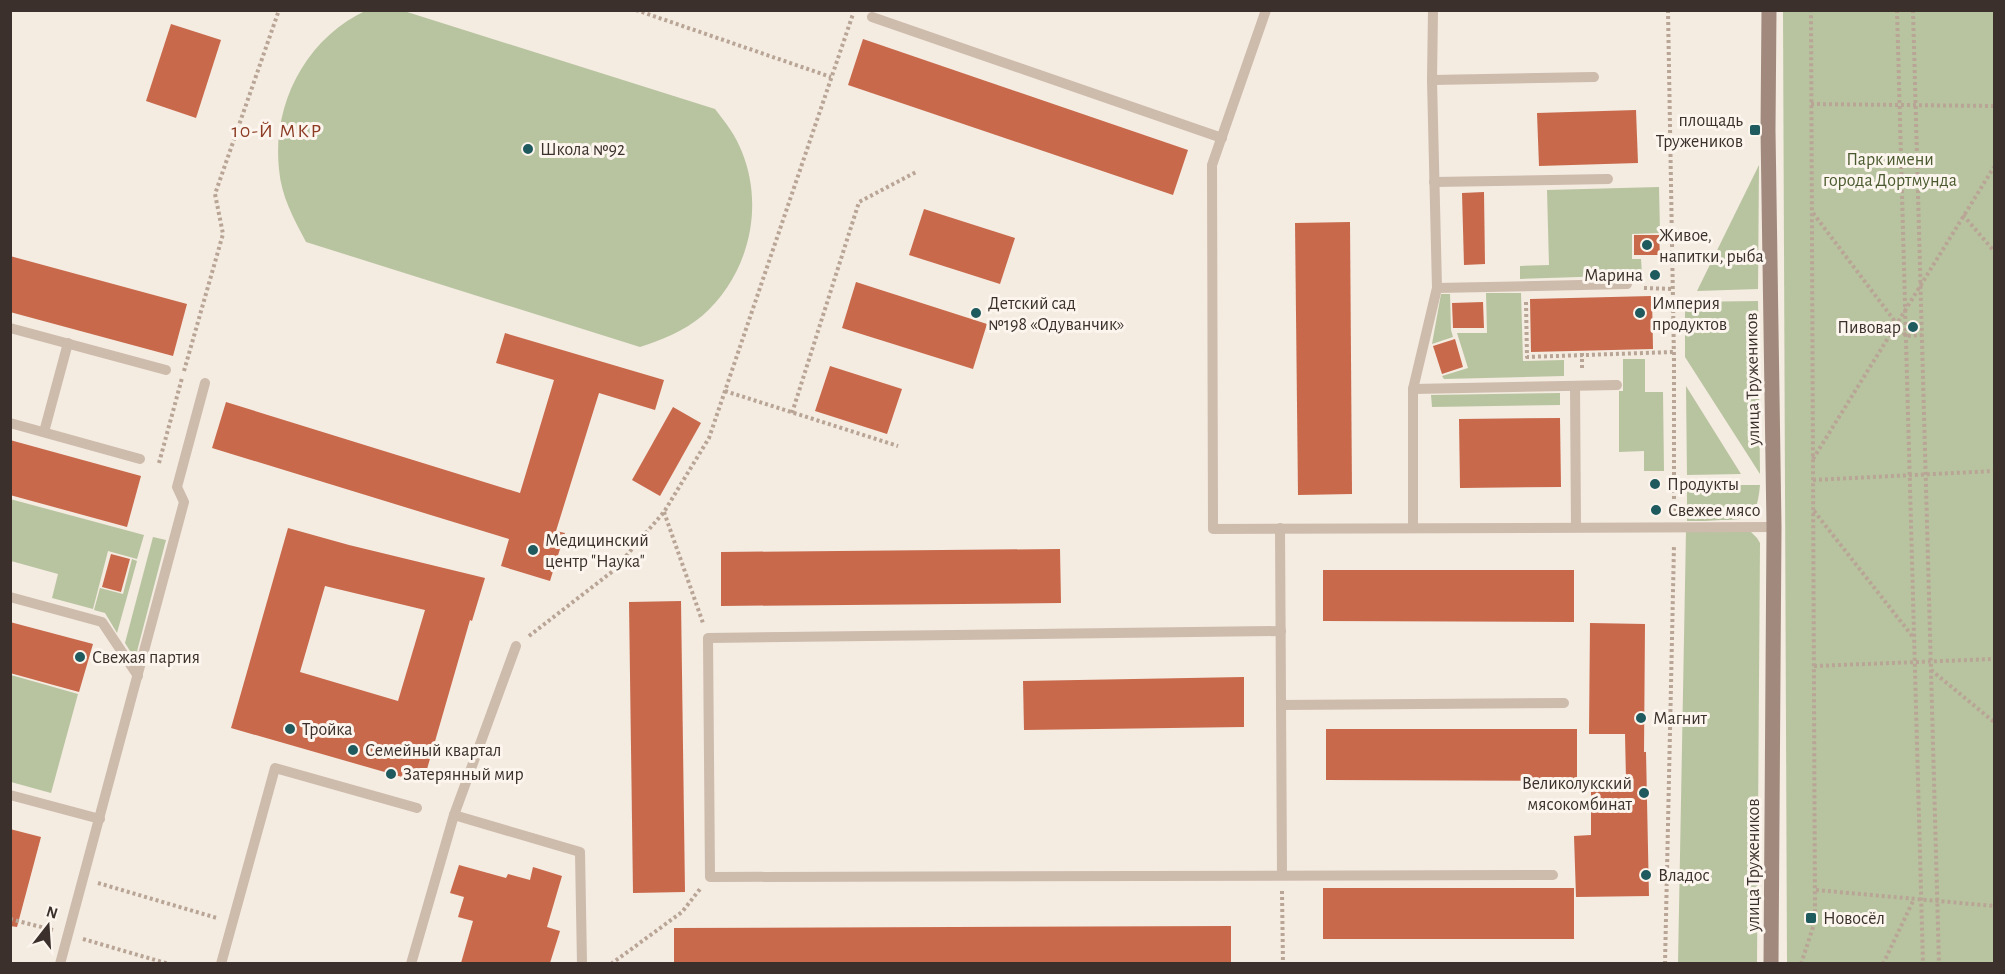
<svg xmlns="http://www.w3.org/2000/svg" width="2005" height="974" font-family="'Alegreya Sans',sans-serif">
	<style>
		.green { fill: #b8c4a0 }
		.building { fill: #c8694b; fill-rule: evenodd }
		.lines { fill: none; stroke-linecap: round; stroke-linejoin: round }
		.path { stroke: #b9a596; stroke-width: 4; stroke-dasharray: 3 3; stroke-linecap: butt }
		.lane { stroke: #cdbbac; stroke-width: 10 }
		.secondary { stroke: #a18a7d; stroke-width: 15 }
		.poi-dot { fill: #1f5a5e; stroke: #fbf5ee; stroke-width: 2 }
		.labels { text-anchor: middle; stroke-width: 6; stroke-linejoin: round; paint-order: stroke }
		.poi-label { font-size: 18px; fill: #3b302b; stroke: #fbf5ee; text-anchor: start }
		.park-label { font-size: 18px; fill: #4a5a2e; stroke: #fbf5ee }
		.street-label { font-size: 18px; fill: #3b302b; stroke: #fbf5ee }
		.neighbourhood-label { font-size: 20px; letter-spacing: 1.5px; fill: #8c3b22; stroke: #fbf5ee }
	</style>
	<rect width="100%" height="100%" fill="#f4ebe1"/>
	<g class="green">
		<path d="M 367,10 L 404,11 L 715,109 C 726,123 736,136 742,152 C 765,209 748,276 702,316 C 684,331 662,340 640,347 L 306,242 C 294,219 281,196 279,169 C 272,104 306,38 367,10 Z"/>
		<polygon points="1783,11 1994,11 1994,963 1787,963"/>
		<polygon points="1759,165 1758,289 1697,291"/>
		<polygon points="1659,187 1660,233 1632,234 1632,259 1641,259 1642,275 1520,279 1520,266 1549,265 1547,190"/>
		<polygon points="1486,293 1521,293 1523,361 1564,360 1564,376 1444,379 1442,376 1468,368 1457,333 1487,333"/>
		<polygon points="1441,294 1450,294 1451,330 1453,337 1432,344"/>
		<polygon points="1758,301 1760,474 1685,357 1685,302"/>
		<polygon points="1623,359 1645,359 1645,392 1663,392 1664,471 1644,471 1644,451 1619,452 1619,391 1623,391"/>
		<polygon points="1686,386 1741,474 1687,475"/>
		<polygon points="1560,393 1560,405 1432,407 1431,395"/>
		<path d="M 1687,485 L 1760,485 C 1757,516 1752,520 1721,520 C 1710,521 1699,521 1687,521 Z"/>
		<polygon points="10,499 144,535 137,559 108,551 93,609 52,598 58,574 11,561"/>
		<polygon points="1686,530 1750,531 1757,538 1760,543 1757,963 1678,964"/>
		<polygon points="153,537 166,540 135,659 125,643"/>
		<polygon points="132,559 137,561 117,633 105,613 94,610 100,588 123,594"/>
		<polygon points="11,675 78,694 51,793 11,782"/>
	</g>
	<g class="building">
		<polygon points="171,24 221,40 196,118 146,101"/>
		<polygon points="863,39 1188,150 1173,195 848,85"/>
		<polygon points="1636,110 1638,163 1539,166 1537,113"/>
		<polygon points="1484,192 1485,264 1464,265 1462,193"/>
		<polygon points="924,209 1015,238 1000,284 909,255"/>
		<polygon points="1350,222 1352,494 1298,495 1295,223"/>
		<polygon points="1634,235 1659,235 1660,255 1634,255"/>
		<polygon points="10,256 187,304 173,356 10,312"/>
		<polygon points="856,282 987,324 973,369 842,328"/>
		<polygon points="1652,296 1653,349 1531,352 1530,299"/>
		<polygon points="1483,302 1484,328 1453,328 1452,303"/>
		<polygon points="505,333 664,380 655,410 599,393 556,531 565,533 550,581 501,566 509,539 212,448 226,402 520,493 554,380 496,363"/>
		<polygon points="1455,339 1463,367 1442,374 1433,346"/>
		<polygon points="830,366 902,389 887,434 815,411"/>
		<polygon points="673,407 701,423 660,496 632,480"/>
		<polygon points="1560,418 1561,487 1460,488 1459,419"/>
		<polygon points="10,440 141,476 127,527 10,495"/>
		<path d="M 288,528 L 349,545 L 485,578 L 472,621 L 470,620 L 423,783 L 231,728 ZM 325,586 L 425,610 L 398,701 L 300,672 Z"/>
		<polygon points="1060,549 1061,603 721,606 721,552"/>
		<polygon points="111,554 130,559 121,592 102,587"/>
		<polygon points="1323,570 1574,570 1574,622 1323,621"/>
		<polygon points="681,601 685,892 633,893 629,602"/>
		<polygon points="10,622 93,644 79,692 10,673"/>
		<polygon points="1590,623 1645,624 1644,752 1646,752 1649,896 1576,897 1574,836 1591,835 1591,780 1626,780 1625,734 1589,734"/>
		<polygon points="1244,677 1244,727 1024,730 1023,681"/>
		<polygon points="1326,729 1577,729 1577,781 1326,780"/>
		<polygon points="10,829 41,837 17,927 10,926"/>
		<polygon points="459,865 506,878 508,874 530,880 533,867 562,876 547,927 560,931 550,963 461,963 473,921 458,917 464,897 450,893"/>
		<rect x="1323" y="888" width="251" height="51"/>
		<polygon points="1231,926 1231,963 674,963 674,928"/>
	</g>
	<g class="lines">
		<g class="path">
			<polyline points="636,10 831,77"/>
			<polyline points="1668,10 1674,359 1674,511"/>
			<polyline points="1897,10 1923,964"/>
			<polyline points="1913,10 1939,964"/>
			<polyline points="1811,104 1994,106"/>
			<polyline points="1813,213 1906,336 1922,335"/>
			<polyline points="1963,215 1994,251"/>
			<polyline points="1644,288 1673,289"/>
			<polyline points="1526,302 1527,357 1673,352"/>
			<polyline points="1582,368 1582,351"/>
			<polyline points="184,371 223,234 215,194 279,10"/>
			<polyline points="725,391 898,446"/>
			<polyline points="792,413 859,202 918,171"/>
			<polyline points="1813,459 1994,167"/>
			<polyline points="159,463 182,378"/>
			<polyline points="1813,480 1994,471"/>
			<polyline points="1814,511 1913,637"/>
			<polyline points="664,512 703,623"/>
			<polyline points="529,636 613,571 664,512 709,438 853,14"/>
			<polyline points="1814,666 1994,659"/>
			<polyline points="1931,670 1994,722"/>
			<polyline points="98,883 217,918"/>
			<polyline points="1816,890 1994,906"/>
			<polyline points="1282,891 1283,964"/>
			<polyline points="10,919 53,930"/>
			<polyline points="83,939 169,964"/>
			<polyline points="611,964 682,912 700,889"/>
			<polyline points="1665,964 1674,545"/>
			<polyline points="1801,964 1815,921 1811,10"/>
			<polyline points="1883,964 1914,899"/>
		</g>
		<g class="lane">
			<polyline points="1266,10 1212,165 1213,529 1774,527"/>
			<polyline points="872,17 1222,138"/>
			<polyline points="1432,80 1594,77"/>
			<polyline points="1434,182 1608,179"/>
			<polyline points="1437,288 1627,284"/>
			<polyline points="10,328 166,370"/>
			<polyline points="1575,386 1576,527"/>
			<polyline points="1413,389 1617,385"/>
			<polyline points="10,423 140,459"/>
			<polyline points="44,432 68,343"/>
			<polyline points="1280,528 1282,875"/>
			<polyline points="1413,528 1413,389 1437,288 1432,80 1433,10"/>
			<polyline points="10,597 102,622 138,676"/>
			<polyline points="1281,631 708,638 710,877 1553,875"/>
			<polyline points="1281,705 1564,703"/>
			<polyline points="10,795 100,819"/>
			<polyline points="454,815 580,852 582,964"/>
			<polyline points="60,964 184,502 177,487 205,383"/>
			<polyline points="221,964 275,768 417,808"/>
			<polyline points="411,964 454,815 516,646"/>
		</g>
		<polyline class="secondary" points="1769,10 1768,130 1774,527 1771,964"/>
	</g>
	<g class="poi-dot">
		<rect x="1749" y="124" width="12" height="12" rx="3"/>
		<circle cx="528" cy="149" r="6"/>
		<circle cx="1647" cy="245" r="6"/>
		<circle cx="1655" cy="275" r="6"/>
		<circle cx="976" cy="313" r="6"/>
		<circle cx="1640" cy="313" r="6"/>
		<circle cx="1913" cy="327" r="6"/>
		<circle cx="1655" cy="484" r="6"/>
		<circle cx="1656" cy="510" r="6"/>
		<circle cx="533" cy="550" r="6"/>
		<circle cx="80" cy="657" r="6"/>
		<circle cx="1641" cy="718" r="6"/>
		<circle cx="290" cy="729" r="6"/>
		<circle cx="353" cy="750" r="6"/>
		<circle cx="391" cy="774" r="6"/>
		<circle cx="1644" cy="793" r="6"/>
		<circle cx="1646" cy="875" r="6"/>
		<rect x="1805" y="912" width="12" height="12" rx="3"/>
	</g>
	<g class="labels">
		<g class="poi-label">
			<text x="1743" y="126" text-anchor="end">площадь<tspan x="1743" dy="21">Тружеников</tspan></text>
			<text x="540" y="155">Школа №92</text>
			<text x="1659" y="241">Живое,<tspan x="1659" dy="21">напитки, рыба</tspan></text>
			<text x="1643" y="281" text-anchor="end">Марина</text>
			<text x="988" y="309">Детский сад<tspan x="988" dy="21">№198 «Одуванчик»</tspan></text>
			<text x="1652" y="309">Империя<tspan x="1652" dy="21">продуктов</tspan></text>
			<text x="1901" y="333" text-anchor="end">Пивовар</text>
			<text x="1667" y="490">Продукты</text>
			<text x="1668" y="516">Свежее мясо</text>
			<text x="545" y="546">Медицинский<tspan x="545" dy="21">центр "Наука"</tspan></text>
			<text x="92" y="663">Свежая партия</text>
			<text x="1653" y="724">Магнит</text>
			<text x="302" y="735">Тройка</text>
			<text x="365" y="756">Семейный квартал</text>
			<text x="403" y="780">Затерянный мир</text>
			<text x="1632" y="789" text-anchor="end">Великолукский<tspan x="1632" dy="21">мясокомбинат</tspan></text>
			<text x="1658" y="881">Владос</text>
			<text x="1823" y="924">Новосёл</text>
		</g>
		<g class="park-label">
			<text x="1890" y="165">Парк имени<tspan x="1890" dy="21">города Дортмунда</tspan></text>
		</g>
		<g class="street-label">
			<text transform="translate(1752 379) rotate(-91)" y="6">улица Тружеников</text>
			<text transform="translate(1753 865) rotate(-90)" y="6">улица Тружеников</text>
		</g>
		<g class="neighbourhood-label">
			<text x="277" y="137">10-Й МКР</text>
		</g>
	</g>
	<rect width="2005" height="974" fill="none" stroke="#3b302b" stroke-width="24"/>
	<g transform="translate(48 926) rotate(17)" stroke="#fbf5ee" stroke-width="4.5" paint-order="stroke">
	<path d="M0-4.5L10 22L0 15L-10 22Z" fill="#3b302b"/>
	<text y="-9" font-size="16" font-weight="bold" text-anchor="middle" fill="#3b302b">N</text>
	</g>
</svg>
